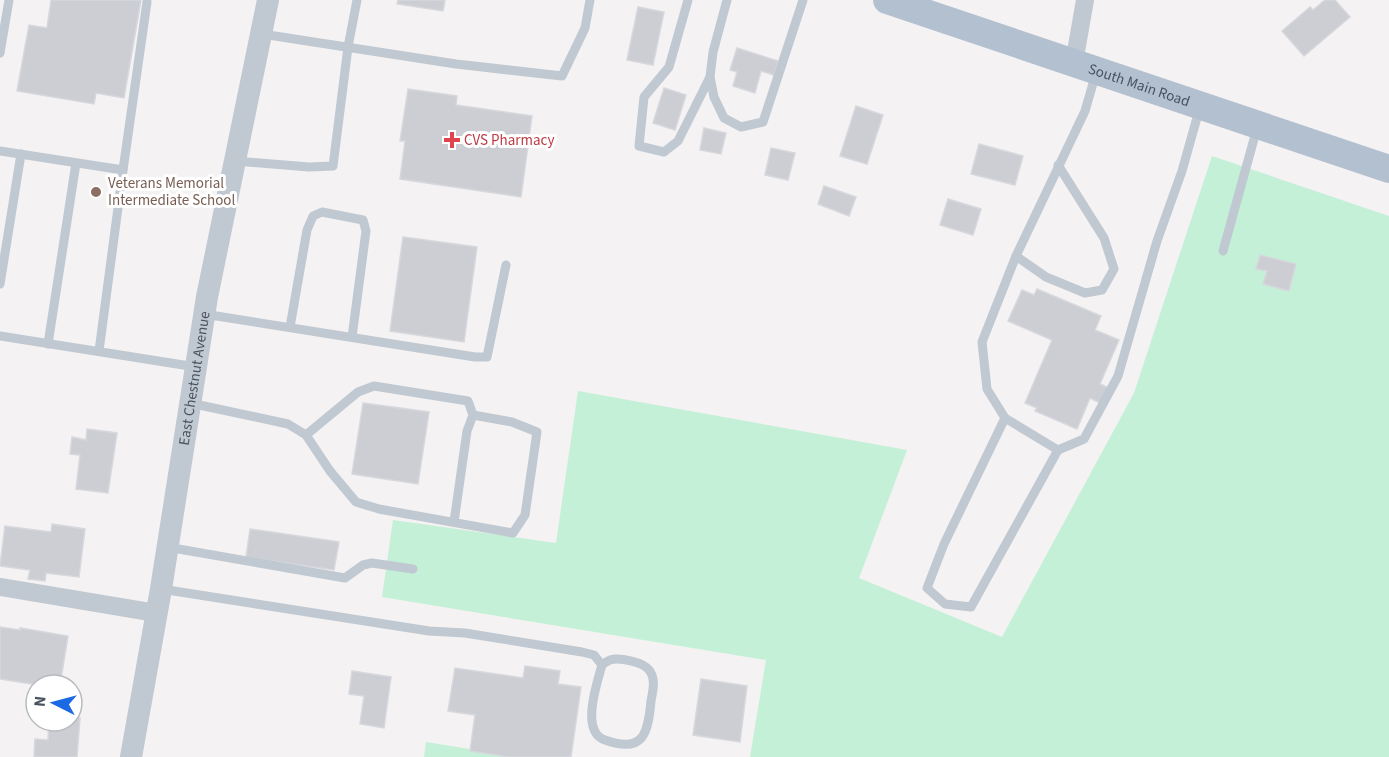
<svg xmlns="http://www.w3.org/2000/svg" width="1389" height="757" font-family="'Source Sans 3',sans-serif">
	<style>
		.green { fill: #c3f0d6 }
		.building { fill: #ccced4; stroke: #d6d8dd; stroke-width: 1.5 }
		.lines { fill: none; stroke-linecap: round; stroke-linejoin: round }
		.service { stroke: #c0c8d1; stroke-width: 9 }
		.minor { stroke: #c0c8d1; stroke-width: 18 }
		.tertiary { stroke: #c0c8d1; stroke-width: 22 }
		.primary { stroke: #b3c0d0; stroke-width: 28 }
		.health-dot { fill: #e0444e; stroke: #fff; stroke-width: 2 }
		.education-dot { fill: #8d6e63; stroke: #fff; stroke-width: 2 }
		.labels { text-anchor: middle; stroke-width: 6; stroke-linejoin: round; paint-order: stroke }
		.street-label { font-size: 15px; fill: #4a5460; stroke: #fff }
		.health-label { font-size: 15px; fill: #be3a42; stroke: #fff; text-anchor: start }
		.education-label { font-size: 15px; fill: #785e54; stroke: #fff; text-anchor: start }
	</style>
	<rect width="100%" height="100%" fill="#f4f2f2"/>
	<g class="green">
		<polygon points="1212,156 1389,216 1389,757 750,757 766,660 382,597 393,520 556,543 578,391 907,450 859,578 1002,637 1134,393"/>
		<polygon points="426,742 519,757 424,757"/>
	</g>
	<g class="building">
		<polygon points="51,0 141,0 124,98 96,93 94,104 17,91 29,25 47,28"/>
		<polygon points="398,0 445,0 443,11 397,4"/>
		<polygon points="1325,0 1335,0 1350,17 1304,56 1282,31 1310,7 1313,10"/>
		<polygon points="638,7 664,12 653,65 627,60"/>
		<polygon points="737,48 778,61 774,75 761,71 755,93 733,86 737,72 730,70"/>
		<polygon points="664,88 686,95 675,130 653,123"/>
		<polygon points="408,89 457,96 456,105 532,116 521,197 400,179 405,141 400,141"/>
		<polygon points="856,106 883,115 867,164 840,156"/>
		<polygon points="704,128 726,133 721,154 700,150"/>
		<polygon points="979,144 1023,156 1015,185 971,174"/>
		<polygon points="771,148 795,153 788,180 765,175"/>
		<polygon points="824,186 856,197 849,216 818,204"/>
		<polygon points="948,199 981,209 973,235 940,225"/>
		<polygon points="403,237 477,247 464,342 390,331"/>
		<polygon points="1260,255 1296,264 1289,291 1263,284 1267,271 1256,269"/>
		<polygon points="1037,289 1101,316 1095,330 1119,340 1100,384 1109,388 1102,404 1090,398 1077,429 1035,411 1037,408 1025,403 1052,340 1008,321 1022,290 1034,295"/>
		<polygon points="363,403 429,412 418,484 352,474"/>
		<polygon points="87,429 117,433 108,493 76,489 80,455 70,454 72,437 86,440"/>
		<polygon points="52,524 85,529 79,577 46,573 45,581 28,579 30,570 0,566 5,526 51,532"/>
		<polygon points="250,529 339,542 334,570 246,557"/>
		<polygon points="0,627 20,630 20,628 68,636 60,685 38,685 0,679"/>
		<polygon points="525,666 560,671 558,684 581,687 571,757 509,757 470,751 475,715 448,711 455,668 523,678"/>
		<polygon points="352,671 391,677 384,728 360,724 364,696 349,694"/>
		<polygon points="701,679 747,686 740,742 693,735"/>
		<polygon points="72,717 80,718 77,757 34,757 35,739 48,740 49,721 72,721"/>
	</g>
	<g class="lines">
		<g class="service">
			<polyline points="688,0 669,67 644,97 639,146 664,152 678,141 710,77"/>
			<polyline points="727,0 713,52 710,77 714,97 724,118 741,127 763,122 803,0"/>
			<polyline points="262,34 456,64 562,76 585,28 590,0"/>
			<polyline points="0,53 9,0"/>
			<polyline points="1096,73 1085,111 1016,256 982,342 987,389 1005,418 944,544 927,588 945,604 971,607 1058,450 1084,439 1118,376 1157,241 1182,171 1200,107"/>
			<polyline points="0,151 123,170 147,2"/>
			<polyline points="235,161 309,167 333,166 348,47 357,0"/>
			<polyline points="1223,251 1257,128"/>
			<polyline points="1016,256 1046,277 1085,293 1102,290 1114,269 1104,238 1058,165"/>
			<polyline points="0,284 21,154"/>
			<polyline points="204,314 475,357 487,357 506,265"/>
			<polyline points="290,327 307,230 313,216 322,212 363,220 366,231 352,337"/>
			<polyline points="0,336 196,367"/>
			<polyline points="48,344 76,163"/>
			<polyline points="99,351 123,170"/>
			<polyline points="190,403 288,424 306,435 330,471 356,502 379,509 513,533 525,515 537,432 512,422 473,415 467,431 454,522"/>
			<polyline points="1005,418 1058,450"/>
			<polyline points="306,435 358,392 374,386 468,401 473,415"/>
			<polyline points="167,547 345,578 363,565 372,563 413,569"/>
			<path d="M 161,589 L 429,631 L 465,633 L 582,652 L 594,655 L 602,665 C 605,663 607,661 610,660 C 619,657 643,662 649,670 C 656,678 653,691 651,701 C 648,733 644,754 605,740 C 580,732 597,683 602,665"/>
		</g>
		<g class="minor">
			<polyline points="1074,63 1085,0"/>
			<polyline points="0,587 156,613"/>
		</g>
		<path class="tertiary" id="s1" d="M 131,757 L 161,589 L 207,297 L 268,0"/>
		<path class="primary" id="s2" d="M 887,0 L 1389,169"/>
	</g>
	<path class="health-dot" d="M449 131h6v6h6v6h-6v6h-6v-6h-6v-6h6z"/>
	<circle class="education-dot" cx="96" cy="192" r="6"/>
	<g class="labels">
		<g class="street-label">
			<text dy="5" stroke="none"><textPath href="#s2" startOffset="266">South Main Road</textPath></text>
			<text dy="5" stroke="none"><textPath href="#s1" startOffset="384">East Chestnut Avenue</textPath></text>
		</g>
		<g class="health-label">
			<text x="464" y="145">CVS Pharmacy</text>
		</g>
		<g class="education-label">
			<text x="108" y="188">Veterans Memorial<tspan x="108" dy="17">Intermediate School</tspan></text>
		</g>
	</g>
	<g transform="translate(54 703) rotate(276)"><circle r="28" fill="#ffffff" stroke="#b7bbbf" stroke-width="1.5"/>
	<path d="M0-4.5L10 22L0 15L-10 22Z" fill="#1c69e4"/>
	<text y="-9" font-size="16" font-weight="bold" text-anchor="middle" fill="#4a5460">N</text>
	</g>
</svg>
